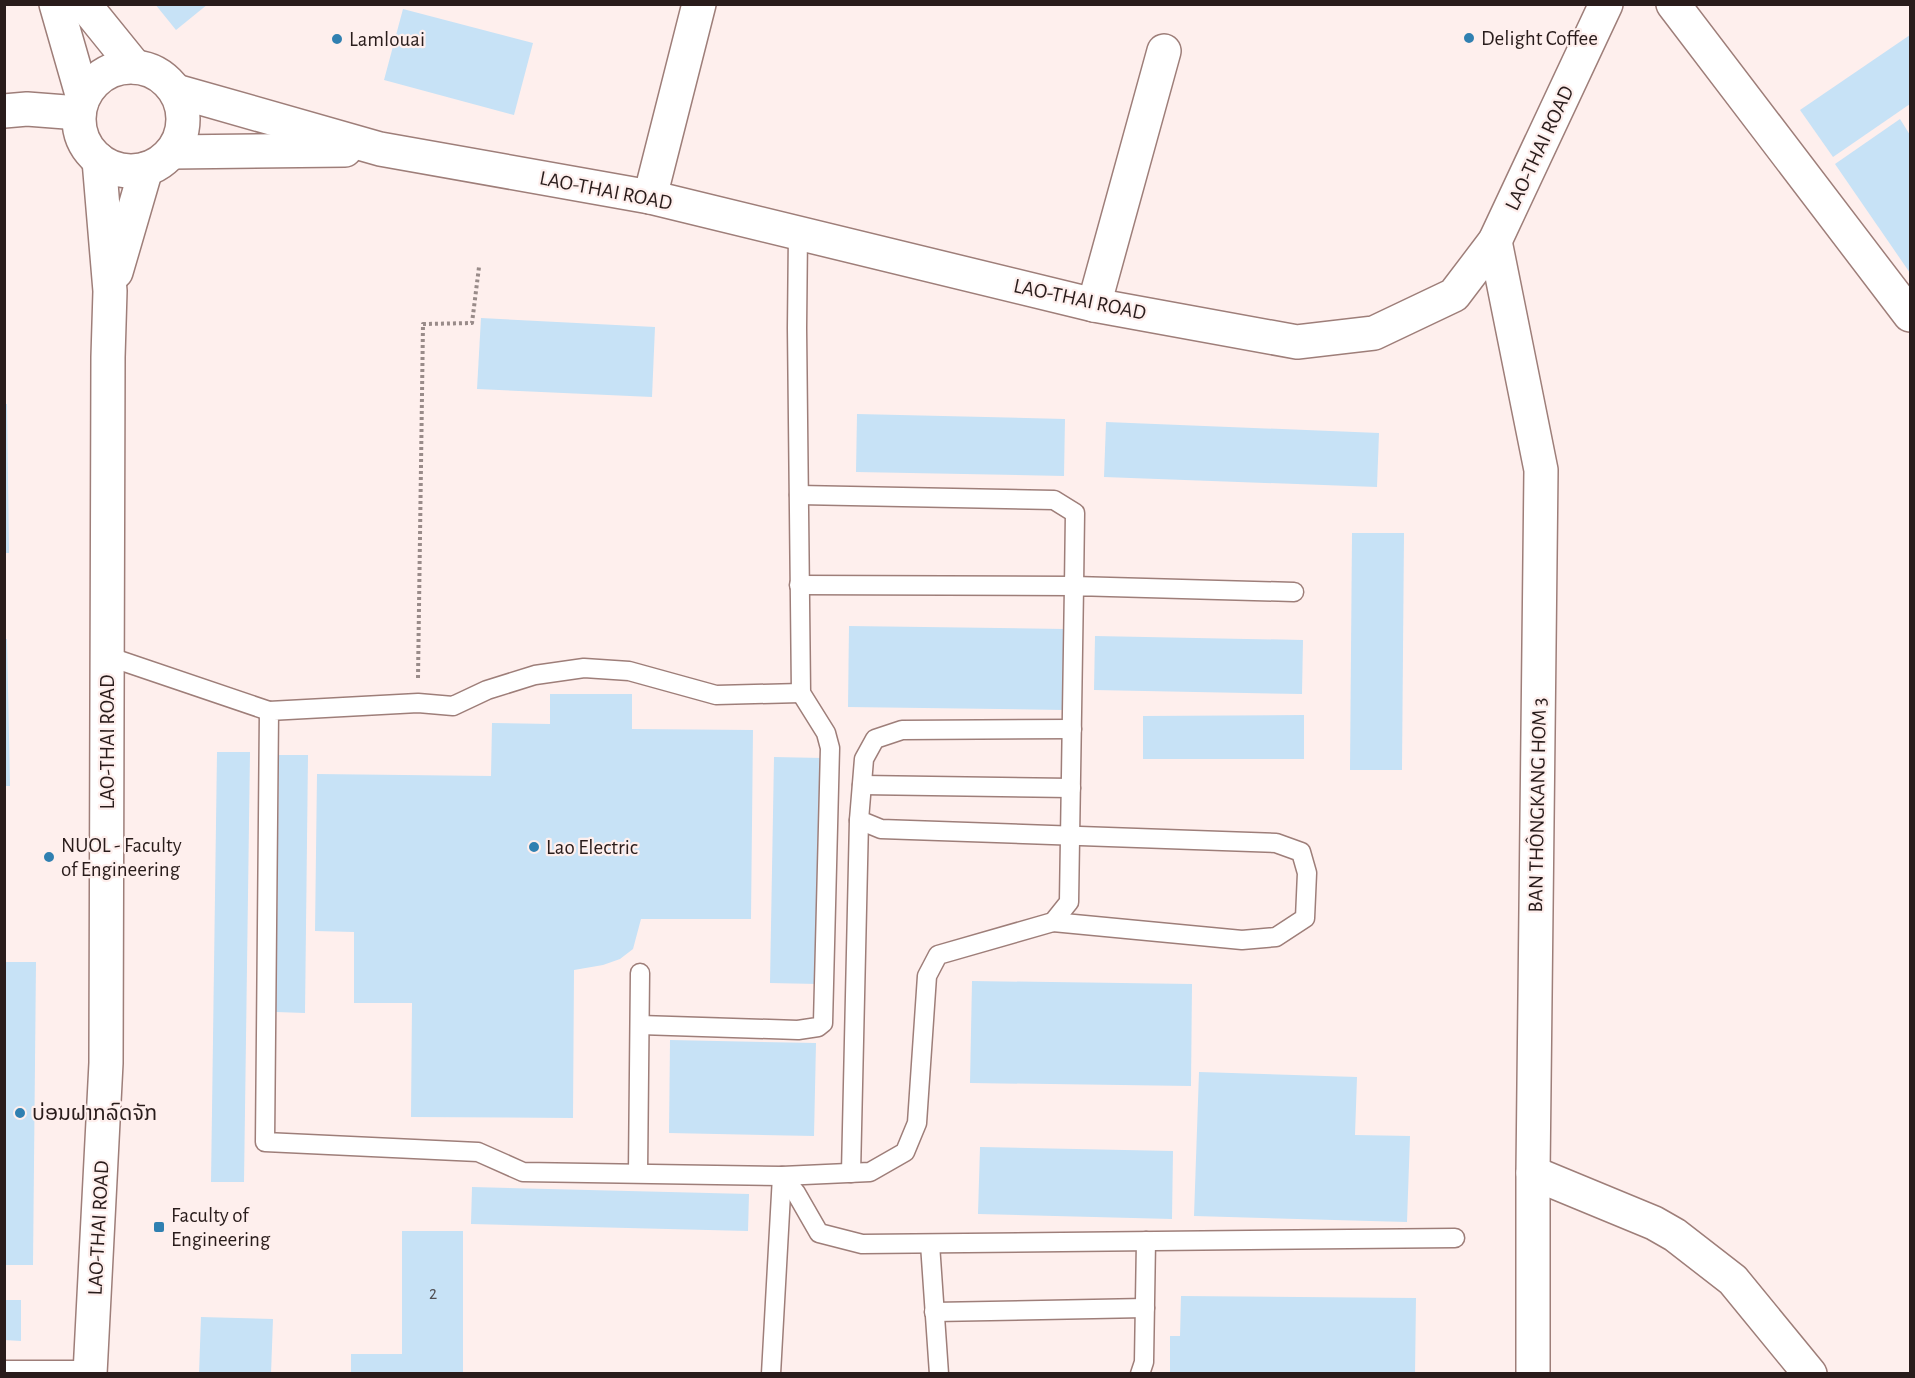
<svg xmlns="http://www.w3.org/2000/svg" width="1915" height="1378" font-family="'Alegreya Sans','Noto Sans Lao',sans-serif">
	<style>
		.building { fill: #c7e2f6 }
		.lines { fill: none; stroke-linecap: round; stroke-linejoin: round }
		.service-casing { stroke: #9e7e79; stroke-width: 21 }
		.minor-casing { stroke: #9e7e79; stroke-width: 36 }
		.tertiary-casing { stroke: #9e7e79; stroke-width: 36 }
		.path { stroke: #998b89; stroke-width: 4; stroke-dasharray: 3 3; stroke-linecap: butt }
		.service { stroke: #fff; stroke-width: 18 }
		.minor { stroke: #fff; stroke-width: 33 }
		.tertiary { stroke: #fff; stroke-width: 33 }
		.poi-dot { fill: #3080b1; stroke: #feefed; stroke-width: 2 }
		.labels { text-anchor: middle; stroke-width: 4.5; stroke-linejoin: round; paint-order: stroke }
		.number-label { font-size: 18px; fill: #504e52 }
		.poi-label { font-size: 21px; fill: #291c1b; stroke: #feefed; text-anchor: start }
		.street-label { font-size: 21px; fill: #291c1b; stroke: #feefed }
	</style>
	<rect width="100%" height="100%" fill="#feefed"/>
	<g class="building">
		<polygon points="155,4 208,4 176,30"/>
		<polygon points="403,9 533,43 514,115 384,80"/>
		<polygon points="1910,35 1910,104 1833,157 1800,110"/>
		<polygon points="1900,119 1910,135 1910,273 1835,164"/>
		<polygon points="481,318 655,327 652,397 477,389"/>
		<polygon points="4,404 7,404 9,553 4,553"/>
		<polygon points="857,414 1065,419 1064,476 856,472"/>
		<polygon points="1106,422 1379,433 1377,487 1104,477"/>
		<polygon points="1352,533 1404,533 1402,770 1350,770"/>
		<polygon points="849,626 1065,629 1064,710 848,707"/>
		<polygon points="1095,636 1303,640 1302,694 1094,690"/>
		<polygon points="5,639 7,639 10,786 5,786"/>
		<polygon points="550,694 632,694 632,729 753,730 751,919 641,919 633,949 620,959 603,965 574,970 573,1118 411,1117 412,1003 354,1003 354,932 315,931 317,774 491,776 492,723 550,724"/>
		<polygon points="1304,715 1304,759 1143,759 1143,716"/>
		<polygon points="217,752 250,752 244,1182 211,1182"/>
		<polygon points="279,755 308,755 305,1013 276,1012"/>
		<polygon points="774,757 823,758 818,984 770,983"/>
		<polygon points="4,962 36,962 33,1265 4,1265"/>
		<polygon points="972,981 1192,984 1191,1086 970,1083"/>
		<polygon points="670,1040 816,1043 814,1136 669,1133"/>
		<polygon points="1199,1072 1357,1077 1355,1135 1410,1136 1407,1222 1194,1216"/>
		<polygon points="980,1147 1173,1151 1172,1219 978,1214"/>
		<polygon points="472,1187 749,1194 748,1231 471,1224"/>
		<polygon points="402,1231 463,1231 463,1374 351,1374 351,1354 402,1354"/>
		<polygon points="1181,1296 1416,1298 1415,1374 1170,1374 1170,1336 1180,1336"/>
		<polygon points="4,1300 21,1300 21,1341 4,1340"/>
		<polygon points="201,1317 273,1319 271,1374 199,1374"/>
	</g>
	<g class="lines">
		<g class="service-casing">
			<g id="service">
				<polyline points="799,495 1054,500 1075,513 1074,586 799,585"/>
				<polyline points="107,656 269,711"/>
				<polyline points="801,693 716,695 629,671 584,668 535,675 487,690 453,706 418,703 269,711 265,1142 478,1152 523,1172 782,1176 796,1193 819,1233 862,1244 1455,1238"/>
				<polyline points="862,785 1071,788"/>
				<polyline points="1053,922 1242,940 1276,937 1305,918 1307,873 1301,852 1276,843 881,829 859,820 864,759 875,739 902,730 1072,729"/>
				<polyline points="640,1025 798,1030 818,1027 823,1023 830,748 826,733 801,693 797,328 798,233"/>
				<polyline points="638,1173 640,973"/>
				<polyline points="851,1173 859,820"/>
				<polyline points="930,1244 939,1374"/>
				<polyline points="934,1312 1145,1308"/>
				<polyline points="4,1370 90,1370"/>
				<polyline points="771,1374 782,1176 870,1172 905,1152 917,1123 927,976 938,955 1053,922 1069,902 1074,586 1294,592"/>
				<polyline points="1140,1374 1144,1362 1146,1241"/>
			</g>
		</g>
		<g class="minor-casing">
			<g id="minor">
				<polyline points="1673,4 1910,315"/>
				<polyline points="4,111 27,109 79,113"/>
				<polyline points="650,197 699,4"/>
				<polyline points="1495,241 1541,470 1533,1173 1533,1374"/>
				<polyline points="1094,305 1164,51"/>
				<polyline points="1533,1173 1654,1223 1675,1235 1733,1280 1810,1374"/>
			</g>
		</g>
		<g class="tertiary-casing">
			<g id="tertiary">
				<polyline points="56,4 83,98"/>
				<polyline points="84,4 135,67"/>
				<circle cx="131" cy="119" r="52"/>
				<polyline points="176,91 380,149 650,197 1094,305 1297,342 1374,333 1454,295 1495,241 1606,4"/>
				<polyline points="172,152 345,150"/>
				<polyline points="116,272 146,169"/>
				<polyline points="90,1374 106,1063 108,357 110,291 99,160"/>
			</g>
		</g>
		<polyline class="path" points="418,678 423,324 472,323 479,267"/>
		<use href="#service" class="service"/>
		<use href="#minor" class="minor"/>
		<use href="#tertiary" class="tertiary"/>
	</g>
	<g class="poi-dot">
		<circle cx="1469" cy="38" r="6"/>
		<circle cx="337" cy="39" r="6"/>
		<circle cx="534" cy="847" r="6"/>
		<circle cx="49" cy="857" r="6"/>
		<circle cx="20" cy="1113" r="6"/>
		<rect x="153" y="1221" width="12" height="12" rx="3"/>
	</g>
	<g class="labels">
		<g class="number-label">
			<text x="433" y="1299">2</text>
		</g>
		<g class="poi-label">
			<text x="1481" y="45">Delight Coffee</text>
			<text x="349" y="46">Lamlouai</text>
			<text x="61" y="852">NUOL - Faculty<tspan x="61" dy="24">of Engineering</tspan></text>
			<text x="546" y="854">Lao Electric</text>
			<text x="32" y="1120">ບ່ອນຝາກລົດຈັກ</text>
			<text x="171" y="1222">Faculty of<tspan x="171" dy="24">Engineering</tspan></text>
		</g>
		<g class="street-label">
			<text transform="translate(1539 148) rotate(-65)" y="7">LAO-THAI ROAD</text>
			<text transform="translate(606 190) rotate(11)" y="7">LAO-THAI ROAD</text>
			<text transform="translate(1080 299) rotate(12)" y="7">LAO-THAI ROAD</text>
			<text transform="translate(107 742) rotate(-90)" y="7">LAO-THAI ROAD</text>
			<text transform="translate(1537 805) rotate(-89)" y="7">BAN THÔNGKANG HOM 3</text>
			<text transform="translate(98 1228) rotate(-87)" y="7">LAO-THAI ROAD</text>
		</g>
	</g>
	<rect width="1915" height="1378" fill="none" stroke="#291c1b" stroke-width="12"/>
</svg>
